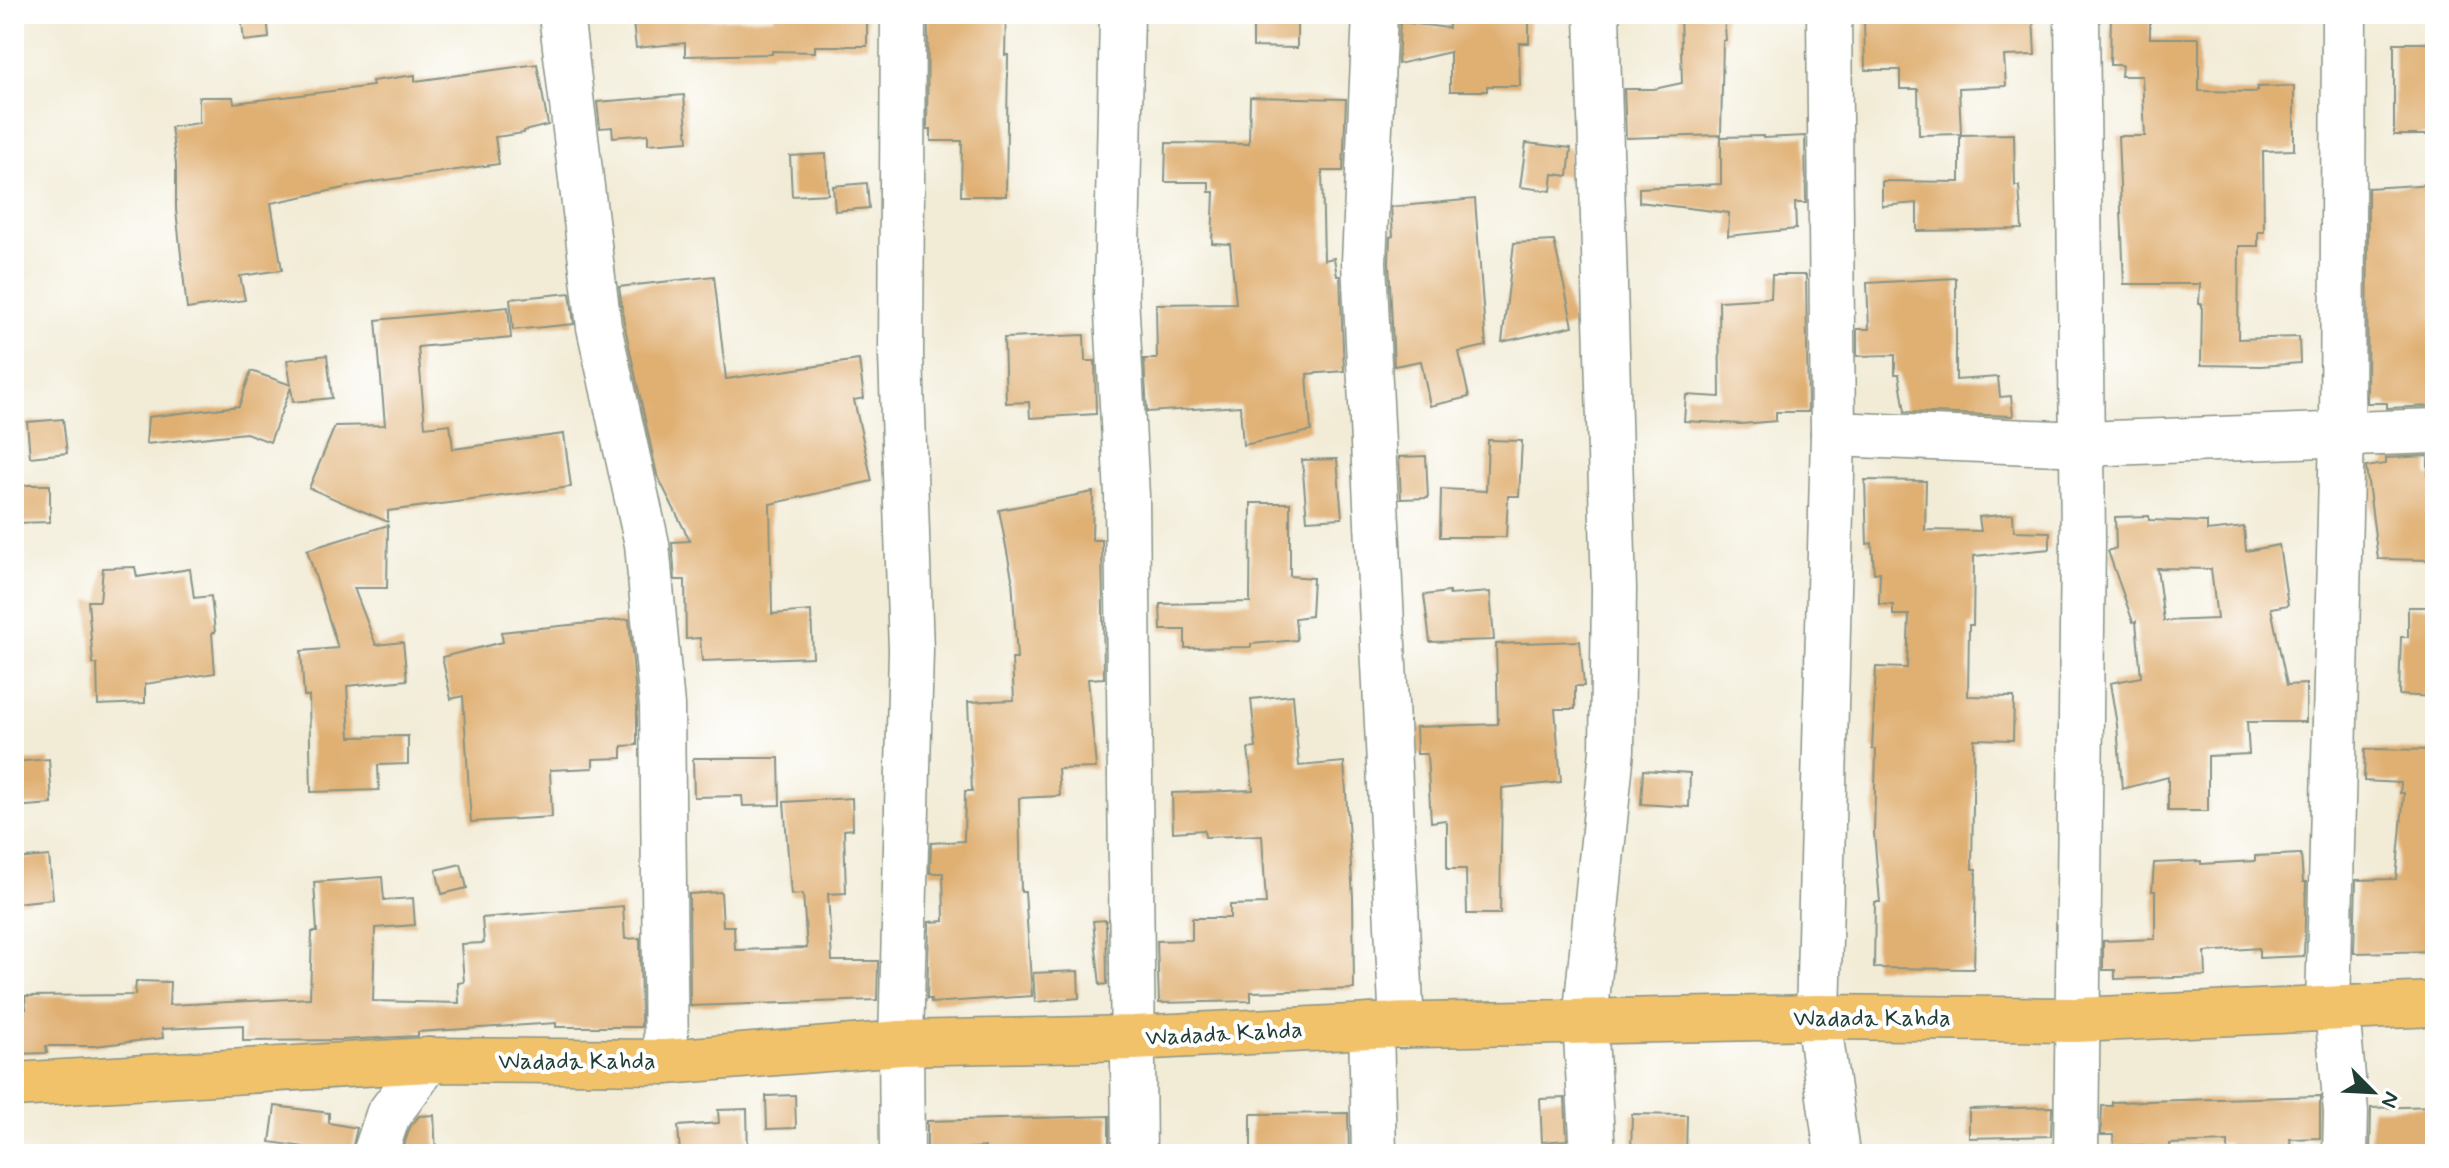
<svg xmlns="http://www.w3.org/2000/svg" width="2449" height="1168" font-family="Mynerve,sans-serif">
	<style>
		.building { fill: #e0b073; fill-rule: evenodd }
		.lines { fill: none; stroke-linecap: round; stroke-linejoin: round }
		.minor-casing { stroke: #889486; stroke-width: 47 }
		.major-casing { stroke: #889486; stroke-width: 47 }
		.minor { stroke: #fff; stroke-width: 44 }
		.major { stroke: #f2c26a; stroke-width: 44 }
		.labels { text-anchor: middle; stroke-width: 8; stroke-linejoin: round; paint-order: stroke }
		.street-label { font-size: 24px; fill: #1f3d34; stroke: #fff }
	</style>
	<rect width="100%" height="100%" fill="#fff"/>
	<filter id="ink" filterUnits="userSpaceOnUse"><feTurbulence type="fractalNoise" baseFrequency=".0125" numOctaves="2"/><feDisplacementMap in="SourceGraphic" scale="16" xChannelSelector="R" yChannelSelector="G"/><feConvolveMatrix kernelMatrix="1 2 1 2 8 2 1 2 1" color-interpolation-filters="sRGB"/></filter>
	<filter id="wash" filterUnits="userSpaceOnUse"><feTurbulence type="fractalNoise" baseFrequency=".006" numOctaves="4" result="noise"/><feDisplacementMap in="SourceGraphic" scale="32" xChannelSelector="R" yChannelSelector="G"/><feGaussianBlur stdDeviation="1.8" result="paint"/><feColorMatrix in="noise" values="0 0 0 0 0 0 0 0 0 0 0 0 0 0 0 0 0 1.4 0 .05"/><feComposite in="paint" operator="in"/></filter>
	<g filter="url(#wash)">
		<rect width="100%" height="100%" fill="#f2ecd7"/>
		<g id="blocks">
			<g class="building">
				<polygon points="241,14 267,14 269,38 244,41"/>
				<polygon points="632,14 673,14 673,20 774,18 774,14 867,14 867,46 815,46 815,52 772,51 772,54 685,56 685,43 636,48"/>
				<polygon points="928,14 1006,14 1005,55 1008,55 1006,196 961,196 962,141 931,141 931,129 927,129"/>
				<polygon points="1253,14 1297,14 1297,48 1253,47"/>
				<polygon points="1449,14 1529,14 1529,43 1519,43 1520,86 1487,86 1487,91 1450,91 1450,52 1398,64 1400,22 1449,28"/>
				<polygon points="1680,14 1724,14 1726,40 1723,41 1721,135 1626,138 1624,89 1654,89 1682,83"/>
				<polygon points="1878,14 2003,14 2003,18 2033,16 2035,55 2004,56 2006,86 1959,88 1961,134 1919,135 1918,89 1900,89 1900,70 1865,70 1864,17 1878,17"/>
				<polygon points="2111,14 2150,14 2150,38 2199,38 2199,91 2257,92 2257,87 2294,86 2294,150 2263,151 2264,232 2258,232 2258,246 2239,246 2238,339 2299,337 2300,363 2261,366 2201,365 2202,304 2199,304 2200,284 2124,284 2118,136 2145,136 2142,76 2121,76 2122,65 2110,65"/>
				<rect x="2394" y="43" width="41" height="92"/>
				<polygon points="537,64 548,125 524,131 524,133 495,137 499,164 373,182 271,203 282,270 240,276 245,300 187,309 176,210 176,164 171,127 199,123 199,97 233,97 234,103 373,86 372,81 415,75 415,81"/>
				<polygon points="684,95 688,141 648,144 648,134 613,137 612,127 600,128 597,102"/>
				<polygon points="1250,97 1346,99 1343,171 1322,171 1324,260 1334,258 1337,276 1340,276 1344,371 1307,374 1311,431 1243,445 1240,406 1147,412 1144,359 1157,359 1156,304 1236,303 1230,244 1212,243 1214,192 1209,192 1209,182 1165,182 1166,143 1249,144"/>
				<polygon points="2014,134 2015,186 2019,186 2022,229 1917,231 1917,203 1882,206 1882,181 1960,182 1960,135"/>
				<polygon points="1763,136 1763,138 1805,136 1806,203 1795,203 1796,229 1728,236 1729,213 1639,202 1639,188 1721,184 1721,137"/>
				<polygon points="1526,143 1571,148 1568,176 1553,174 1551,191 1520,187"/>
				<polygon points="826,154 828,194 792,196 790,156"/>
				<polygon points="867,183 869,208 835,211 833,186"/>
				<polygon points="2435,184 2435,406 2387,408 2387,403 2367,403 2368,188"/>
				<polygon points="1475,199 1486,346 1459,352 1469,397 1430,406 1421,361 1394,366 1389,262 1390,237 1393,236 1391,207"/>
				<polygon points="1554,241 1573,326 1502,342 1514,243"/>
				<polygon points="1772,275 1806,275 1808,412 1776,412 1776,421 1741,424 1684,421 1686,395 1720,397 1719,301 1771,298"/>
				<polygon points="714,276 726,379 859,360 864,398 854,400 872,481 770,504 772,614 811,611 813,657 702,661 700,638 686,639 685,580 675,580 672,542 690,541 657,475 624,323 619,287"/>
				<polygon points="1956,278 1956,380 1998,377 2000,397 2011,396 2013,416 1905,412 1899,374 1895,374 1895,355 1857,356 1857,329 1869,329 1867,283"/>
				<polygon points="570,293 574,324 513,330 510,299"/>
				<polygon points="508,307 511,338 418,347 425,427 450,424 453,449 564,434 571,487 388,511 388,522 309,488 335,426 385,425 376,320"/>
				<polygon points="1084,335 1085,361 1095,361 1096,414 1030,418 1029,402 1006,403 1004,338"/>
				<polygon points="327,355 332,398 293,402 291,387 270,442 246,433 146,444 148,417 239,406 251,371 291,385 287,360"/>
				<polygon points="63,419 67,453 30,457 27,422"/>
				<polygon points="1488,440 1522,441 1519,496 1508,496 1506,537 1440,537 1441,489 1486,491"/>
				<polygon points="1426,456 1428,498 1401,499 1399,457"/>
				<polygon points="2428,456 2428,477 2435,476 2435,560 2378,559 2366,467 2386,464 2386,458"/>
				<polygon points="1337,459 1342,518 1307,520 1302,460"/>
				<polygon points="1865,480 1926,481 1925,530 1981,531 1979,517 2013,514 2014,531 2050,532 2050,549 1974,556 1973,625 1969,625 1968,696 2014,697 2013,740 1974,739 1972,869 1976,869 1974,969 1874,968 1875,902 1880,902 1874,833 1876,749 1872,749 1876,667 1907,668 1909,615 1893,615 1893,605 1879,604 1880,572 1874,573 1872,543 1867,544"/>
				<polygon points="14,485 50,485 50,522 14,523"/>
				<polygon points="1093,492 1092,540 1102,540 1104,678 1088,679 1096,768 1058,769 1060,796 1019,798 1021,892 1025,892 1032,996 931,1003 931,999 927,999 929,922 944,921 943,873 930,873 931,843 964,841 965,791 972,791 968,702 1014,700 1012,659 1017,659 1012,578 999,510"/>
				<polygon points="1251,503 1290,503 1290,576 1313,578 1311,616 1295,618 1297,640 1251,644 1251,647 1185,648 1185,630 1161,630 1160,604 1250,602"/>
				<path d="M 2149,516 L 2149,520 L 2207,522 L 2207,531 L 2244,527 L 2246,551 L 2279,545 L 2288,605 L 2271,608 L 2287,685 L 2306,684 L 2306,722 L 2247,722 L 2249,754 L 2208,756 L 2208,811 L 2168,811 L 2168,777 L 2122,789 L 2117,725 L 2110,683 L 2141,677 L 2136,621 L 2133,622 L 2108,551 L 2116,548 L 2115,517 ZM 2157,568 L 2211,569 L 2217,619 L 2164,621 Z"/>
				<polygon points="388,525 387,588 354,588 376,645 403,642 407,680 347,686 350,737 408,736 408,764 378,765 379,790 311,792 309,696 304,696 301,651 338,648 307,550"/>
				<polygon points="135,567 137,577 190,569 194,598 211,596 215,632 212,633 215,673 145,684 145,703 98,705 97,664 93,664 88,601 100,601 103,568"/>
				<polygon points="1449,592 1449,595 1490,592 1494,640 1430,642 1424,595"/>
				<polygon points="2408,607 2435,607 2435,697 2399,695 2401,637 2408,637"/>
				<polygon points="629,619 637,707 637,745 622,746 622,758 593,759 593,768 550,770 552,817 471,822 463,696 451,699 442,657 503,642 501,632"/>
				<polygon points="1580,641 1584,686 1575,686 1575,709 1555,709 1561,782 1502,788 1500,914 1467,914 1466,869 1447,869 1447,823 1445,820 1431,822 1427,754 1417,754 1416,727 1498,724 1496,644"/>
				<polygon points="1293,695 1299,766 1344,762 1353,897 1354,989 1251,992 1251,1001 1159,1003 1157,941 1192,940 1192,918 1230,918 1230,905 1266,904 1262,835 1205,837 1204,830 1173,832 1172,793 1253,790 1248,749 1256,748 1251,699"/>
				<polygon points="2365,749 2435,750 2434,795 2428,849 2435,850 2435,951 2354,953 2356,880 2396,879 2404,793 2400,793 2401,783 2364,781"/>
				<polygon points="693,758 779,758 780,805 743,806 742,796 694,797"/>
				<polygon points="49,759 52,804 14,807 14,762"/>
				<polygon points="1643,770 1690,773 1689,807 1641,804"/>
				<polygon points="852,798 853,829 844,830 846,893 828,894 832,961 878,961 877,1000 690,1006 689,894 721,892 723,926 734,926 735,950 807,948 803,894 791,895 784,802"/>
				<polygon points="2301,854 2303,882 2306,882 2304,956 2259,958 2259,948 2205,952 2206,976 2115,979 2115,970 2103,970 2103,941 2155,939 2155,891 2152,891 2154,863 2201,861 2201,864 2255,861 2255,856"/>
				<polygon points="49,856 53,899 14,903 14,859"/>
				<polygon points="461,864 467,888 442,894 436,870"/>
				<polygon points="382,877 384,900 413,898 415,925 375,928 373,1001 459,1003 458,983 464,982 461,944 484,943 482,918 623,906 625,939 640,938 641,1027 556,1027 556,1023 418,1032 418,1036 342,1040 243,1041 243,1025 162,1029 163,1038 94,1046 46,1046 47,1053 14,1054 14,1009 26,1009 25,996 135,995 136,981 170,982 169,1005 310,998 312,932 317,932 314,882"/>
				<polygon points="1106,920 1107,984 1100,985 1093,921"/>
				<polygon points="1078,971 1079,998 1035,1002 1033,973"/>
				<polygon points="795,1095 796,1128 767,1129 766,1096"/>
				<polygon points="2320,1096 2320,1138 2290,1139 2291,1154 2228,1154 2228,1142 2170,1144 2170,1154 2144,1154 2144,1145 2114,1146 2113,1135 2101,1135 2102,1106 2112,1106 2112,1102"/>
				<polygon points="1565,1098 1567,1140 1542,1142 1540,1099"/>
				<polygon points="275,1106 329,1113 329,1123 357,1128 351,1154 270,1142"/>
				<polygon points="2435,1106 2435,1154 2370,1154 2371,1108"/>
				<polygon points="2052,1107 2051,1136 1969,1138 1969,1109"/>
				<polygon points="747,1109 748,1154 680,1154 678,1126 719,1123 718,1110"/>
				<polygon points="1348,1113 1349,1154 1251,1154 1251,1114"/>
				<polygon points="1632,1114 1687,1115 1686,1154 1631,1154"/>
				<polygon points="434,1115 436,1154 401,1154 410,1127 419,1116"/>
				<polygon points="1109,1116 1109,1154 985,1154 985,1147 927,1152 927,1121"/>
			</g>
		</g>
	</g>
	<g filter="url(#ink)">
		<use href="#blocks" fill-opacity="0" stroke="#889486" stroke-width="2"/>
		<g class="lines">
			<g class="minor-casing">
				<g id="minor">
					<polyline points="561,14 599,327 647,544 662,706 666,1062"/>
					<polyline points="1122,14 1116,296 1127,496 1134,1154"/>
					<polyline points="1375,14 1364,262 1402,1026"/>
					<polyline points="1829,14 1833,434 1818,1017 1837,1154"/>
					<polyline points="1833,434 2083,444 2435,431"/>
					<polyline points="2328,1009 2342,432 2344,14"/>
					<polyline points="2337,1009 2346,1112 2345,1154"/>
					<polyline points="1371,1026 1374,1154"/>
					<polyline points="375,1154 388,1115 429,1060"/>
					<polyline points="902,1154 901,1043 911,651 901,355 903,14"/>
					<polyline points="1593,1154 1585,1021 1612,750 1614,589 1597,14"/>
					<polyline points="2076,1154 2083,540 2077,14"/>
				</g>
			</g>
			<g class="major-casing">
				<polyline id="major" points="14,1085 429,1060 666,1062 901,1043 1134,1038 1371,1026 1818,1017 2076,1020 2435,1004"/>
			</g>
			<use href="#minor" class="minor"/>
			<use href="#major" class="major"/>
		</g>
	</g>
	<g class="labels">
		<g class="street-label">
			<text x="1872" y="1026">Wadada Kahda</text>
			<text transform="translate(1224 1033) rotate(-3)" y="8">Wadada Kahda</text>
			<text x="577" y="1069">Wadada Kahda</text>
		</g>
	</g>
	<rect width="2449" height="1168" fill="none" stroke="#fff" stroke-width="48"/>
	<g transform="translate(2373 1092) rotate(114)" stroke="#ffffff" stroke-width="6" paint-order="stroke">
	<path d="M0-6L14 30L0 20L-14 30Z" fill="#1f3d34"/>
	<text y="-12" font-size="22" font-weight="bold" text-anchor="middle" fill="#1f3d34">N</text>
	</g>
</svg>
